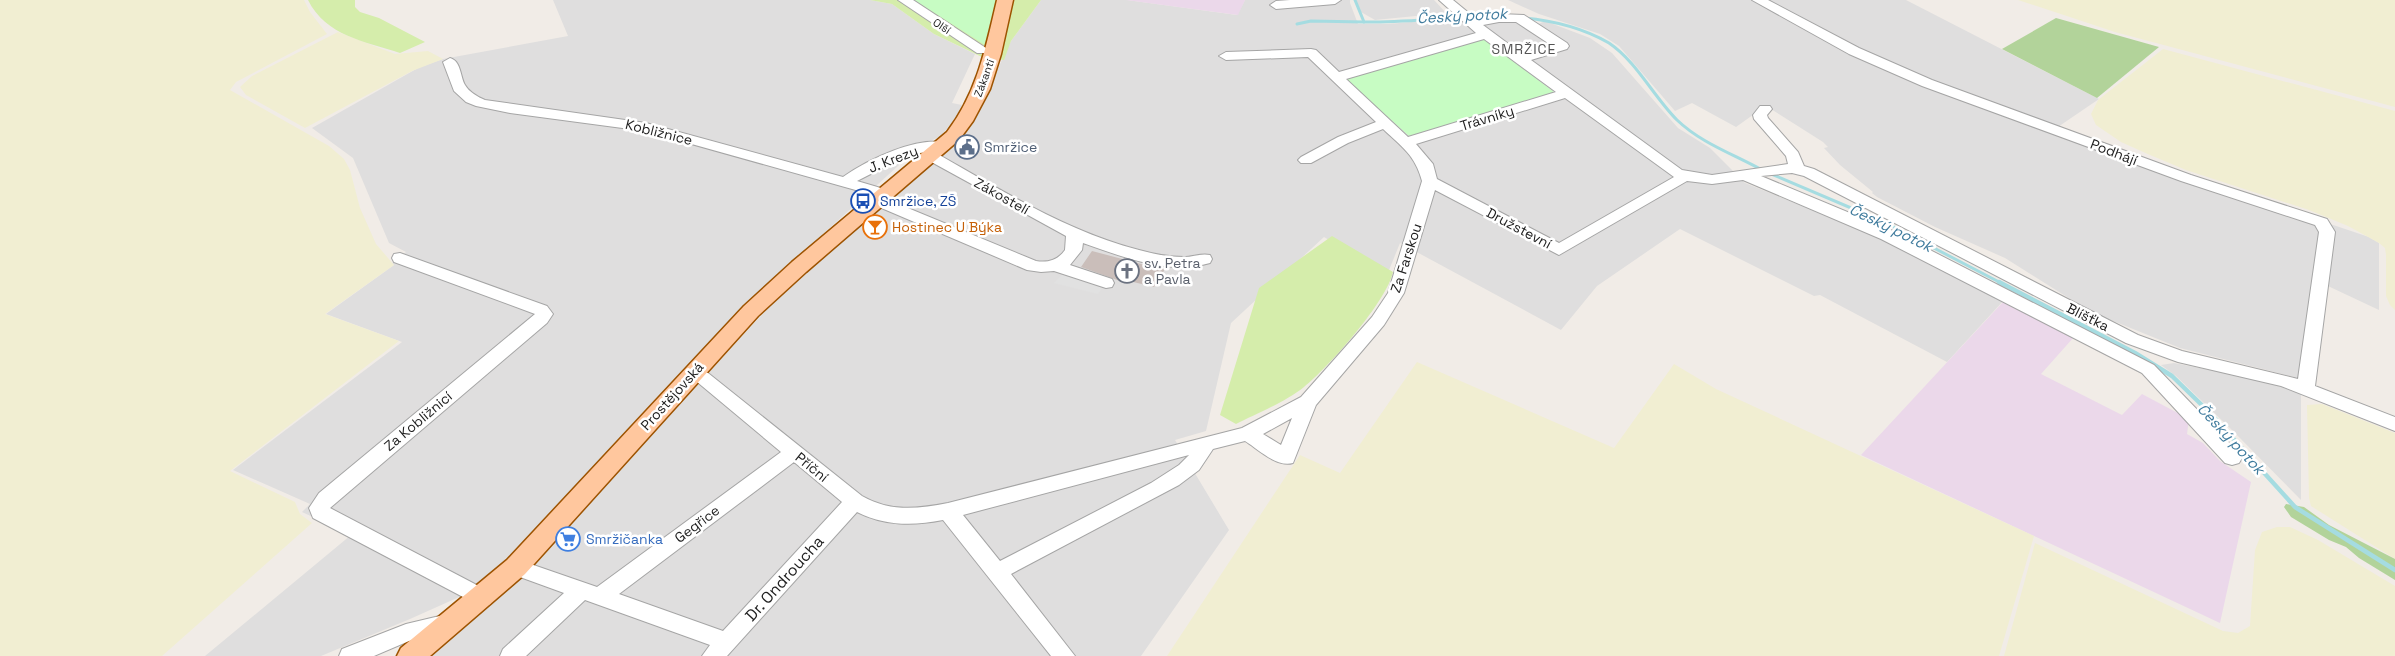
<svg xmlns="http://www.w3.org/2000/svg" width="2395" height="656" font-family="'Space Grotesk',sans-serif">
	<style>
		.residential { fill: #dfdede }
		.industrial { fill: #ebd8ea }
		.farmland { fill: #f1eed2 }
		.grass { fill: #d5edab }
		.forest { fill: #b2d39a }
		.park { fill: #c7fcc3 }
		.parking { fill: #e1e1e1 }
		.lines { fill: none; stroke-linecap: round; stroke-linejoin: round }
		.stream-far1 { stroke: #a5dce1; stroke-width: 3 }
		.stream { stroke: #a5dce1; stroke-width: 4.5 }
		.building { fill: #cabeba }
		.minor-casing { stroke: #a5a5a5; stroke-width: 2 }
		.major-casing { stroke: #9d5300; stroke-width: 3 }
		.minor { fill: #fff; fill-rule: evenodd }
		.major { fill: #ffc79e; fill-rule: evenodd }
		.labels { text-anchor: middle; stroke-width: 5; stroke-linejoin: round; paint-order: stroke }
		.far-street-label { font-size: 11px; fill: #212121; stroke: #fff }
		.far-quarter-label { font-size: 14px; letter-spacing: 1px; fill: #545454; stroke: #fff }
		.street-label { font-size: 14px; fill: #212121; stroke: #fff }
		.service-label { font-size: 14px; fill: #4e5e75; stroke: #fff; text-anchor: start }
		.transit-label { font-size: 14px; fill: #164399; stroke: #fff; text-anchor: start }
		.food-label { font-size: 14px; fill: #c56008; stroke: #fff; text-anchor: start }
		.worship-label { font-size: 14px; fill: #5b616d; stroke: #fff; text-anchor: start }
		.shop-label { font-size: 14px; fill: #366cbe; stroke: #fff; text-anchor: start }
		.water-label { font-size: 15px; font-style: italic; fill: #3f7b9d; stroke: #fff }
		.near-street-label { font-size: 16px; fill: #212121; stroke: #fff }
	</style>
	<rect width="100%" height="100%" fill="#f1ece7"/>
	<g class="residential">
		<polygon points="553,0 870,0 892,4 934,34 975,54 952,103 962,105 954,120 941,136 920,146 746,304 486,585 410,619 321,656 205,656 351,535 302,512 310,504 233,470 402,342 326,314 394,265 392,263 406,252 389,243 353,158 312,128 418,68 443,59 568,36"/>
		<polygon points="1041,0 1127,0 1237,15 1245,0 1350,0 1350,3 1358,24 1388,24 1458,18 1468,26 1510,18 1532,27 1545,21 1590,38 1612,53 1678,128 1710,148 1745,183 1885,239 2005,299 1947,362 1820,295 1814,296 1680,229 1597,286 1561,330 1400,243 1387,275 1324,237 1231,323 1206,431 1175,440 1229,530 1141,656 426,656 535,561 792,282 938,158 970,127 1011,41"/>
		<polygon points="1355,0 1434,0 1446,13 1375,20 1361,12"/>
		<polygon points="1508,0 1906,0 2099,99 2052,131 2369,237 2379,243 2379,310 2313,279 2302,379 2180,348 2091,312 2005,258 1935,227 1877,197 1872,193 1873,192 1840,165 1824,148 1828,147 1823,142 1771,109 1764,107 1736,127 1692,103 1675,111 1619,46 1600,34 1539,14"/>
		<polygon points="2174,363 2261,380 2301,394 2301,500 2233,431 2176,376 2161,365"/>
	</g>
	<g class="industrial">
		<polygon points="1126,0 1245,0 1238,15"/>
		<polygon points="2003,302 2074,337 2041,374 2122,415 2142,394 2189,419 2187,434 2203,443 2220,461 2251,482 2220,623 1861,455"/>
	</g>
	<g class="farmland">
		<polygon points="0,0 304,0 310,12 327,34 236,82 230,90 329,146 344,159 350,170 360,208 376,244 394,265 325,314 399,341 230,471 295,502 300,514 312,523 162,656 0,656"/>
		<polygon points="2018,0 2395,0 2395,107 2115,32"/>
		<polygon points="338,32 395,54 428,51 443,59 412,71 305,128 246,95 240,87 252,76"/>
		<polygon points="2163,49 2395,111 2395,310 2390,305 2386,296 2386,255 2385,248 2379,243 2348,226 2309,210 2186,170 2150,155 2121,142 2096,125 2091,114 2098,100"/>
		<polygon points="1417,362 1614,448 1674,364 1716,389 2034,536 1999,656 1167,656 1300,455 1340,473"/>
		<polygon points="2322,404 2395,433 2395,559 2311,506 2309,498 2307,405"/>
		<polygon points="2277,527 2290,527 2318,540 2395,586 2395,656 2004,656 2035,543 2223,631 2238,633 2250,626 2255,550 2262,532"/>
	</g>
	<g class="grass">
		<path d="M 308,0 L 355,0 L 355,7 L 360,12 L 379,18 L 425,42 L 400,53 C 364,41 326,36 308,0 Z"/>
		<polygon points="870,0 1041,0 1011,41 1004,60 984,58 934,34 892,4"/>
		<path d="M 1332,236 L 1393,272 C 1387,301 1328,368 1304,387 C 1287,401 1256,414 1236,424 L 1220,415 L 1259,288 Z"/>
	</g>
	<g class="forest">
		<polygon points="2056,18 2159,47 2097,98 2002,49"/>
		<polygon points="2286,504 2304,507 2329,525 2395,559 2395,580 2359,558 2346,547 2329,540 2291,517 2284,507"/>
	</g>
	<g class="park">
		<polygon points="914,0 1000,0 990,46 985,45"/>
		<polygon points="1484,39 1554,92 1409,136 1344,78"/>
	</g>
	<polygon class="parking" points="1066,270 1105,284 1098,294 1054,283"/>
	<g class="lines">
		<g class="stream-far1">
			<path d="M 1355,0 L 1364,22 C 1446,23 1534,0 1609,43 C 1637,62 1653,96 1677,120 C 1701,143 1733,154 1762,170"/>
			<polyline points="1297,24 1311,21 1364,22"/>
			<polyline points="1769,173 1884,222 2001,283"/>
		</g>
		<polyline class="stream" points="1999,282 2135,353 2172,376 2209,412 2295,507 2395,570"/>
	</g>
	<polygon class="building" points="1092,251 1145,265 1165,269 1154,287 1121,279 1120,281 1081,267"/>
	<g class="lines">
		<g class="minor-casing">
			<g id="minor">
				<polygon points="898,0 913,0 989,50 987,53 977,53"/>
				<polygon points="1290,0 1341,0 1335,4 1276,9 1270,5 1276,1"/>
				<path d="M 1439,0 L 1453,0 L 1475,18 L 1499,14 L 1524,15 L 1567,43 L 1569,46 L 1567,49 L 1531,60 L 1682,170 L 1712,175 L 1788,164 L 1786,156 L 1754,119 L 1753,115 L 1760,106 L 1770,106 L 1772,109 L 1767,115 L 1768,118 L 1798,152 L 1804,166 L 1814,169 L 2138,335 L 2182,351 L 2298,379 L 2319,232 L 2315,225 L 2181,181 L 1922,86 L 1849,54 L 1752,0 L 1768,0 L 1859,48 L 1932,80 L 2191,175 L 2327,219 L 2335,232 L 2315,386 L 2395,417 L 2395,431 L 2281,386 L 2178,362 L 2126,343 L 1804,176 L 1792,173 L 1761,176 L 1893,231 L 2154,365 L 2239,453 L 2242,458 L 2239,463 L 2232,465 L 2225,463 L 2142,373 L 1881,239 L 1743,180 L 1712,184 L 1687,181 L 1559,255 L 1435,190 L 1404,293 L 1384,325 L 1316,405 L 1293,463 C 1277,468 1258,449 1245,441 L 1213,449 L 1199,470 L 1179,485 L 1011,574 L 1075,656 L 1051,656 L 943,520 C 913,526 885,526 857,512 L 727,656 L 702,656 L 710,645 L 585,600 L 526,656 L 500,656 L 503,649 L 564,593 L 509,573 L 506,567 L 509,561 L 516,559 L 597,587 L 781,452 L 696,381 L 687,377 L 684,373 L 687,369 L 693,367 L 708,373 L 862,496 C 890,512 917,509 948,503 L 1242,428 L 1301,397 L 1372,317 L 1388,293 L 1422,181 C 1415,155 1402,147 1383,129 L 1348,143 L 1311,163 L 1301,163 L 1298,160 L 1301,157 L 1338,137 L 1376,122 L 1308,57 L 1226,60 L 1219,56 L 1226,52 L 1311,49 L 1316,50 L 1339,72 L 1476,33 ZM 1499,22 L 1516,22 L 1551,45 L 1522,54 L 1483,25 ZM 1484,39 L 1556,92 L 1408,137 L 1346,79 ZM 1565,98 L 1674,177 L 1559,243 L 1437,179 L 1433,164 L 1416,144 ZM 1292,418 L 1281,445 L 1263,434 ZM 1189,455 L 1179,465 L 1151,483 L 1000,561 L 963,515 ZM 794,462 L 842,502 L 723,631 L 619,594 Z"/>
				<path d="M 450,58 C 461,61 460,76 465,85 C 469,92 478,97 485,100 L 646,123 L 843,177 C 867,160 918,135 948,143 L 950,146 L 948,149 L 920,153 L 898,160 L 857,181 L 891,191 L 894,194 L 891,197 L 886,199 L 1036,261 C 1048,263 1058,260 1065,250 L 1066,236 L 926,159 L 924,156 L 926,153 L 936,153 C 1001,190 1066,231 1139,250 C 1153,254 1169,257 1184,257 C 1193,257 1201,253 1210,255 L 1212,259 L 1210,263 C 1169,275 1122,257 1083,243 L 1082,250 L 1070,265 L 1112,279 L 1114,283 L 1112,287 L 1106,288 L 1054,271 L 1041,272 L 1027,270 L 872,204 L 870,201 L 877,196 L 645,131 L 510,113 L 476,106 L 466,102 L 454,91 L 443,62 Z"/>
				<polygon points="400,253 547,306 553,314 547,323 330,508 490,592 493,598 490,604 482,607 313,518 309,508 319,493 535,314 394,262 392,258 394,254"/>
				<polygon points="448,614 456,617 459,623 456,629 409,641 374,656 339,656 342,649 406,624"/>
			</g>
		</g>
		<g class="major-casing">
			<path id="major" d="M 997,0 L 1013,0 L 1001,54 L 990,89 L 973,121 L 959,140 L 806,272 L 758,316 L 525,574 L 430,656 L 397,656 L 401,648 L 507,560 L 744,306 L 792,262 L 947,132 C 977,93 986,47 997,0 Z"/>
		</g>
		<use href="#minor" class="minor"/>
		<use href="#major" class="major"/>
	</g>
	<defs>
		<g id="civic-ring" transform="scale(1.25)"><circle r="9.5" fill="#fff" stroke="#5c6f8a" stroke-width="1.5"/><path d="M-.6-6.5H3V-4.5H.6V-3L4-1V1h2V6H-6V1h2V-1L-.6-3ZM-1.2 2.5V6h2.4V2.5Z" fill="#5c6f8a"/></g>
		<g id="bus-ring" transform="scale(1.25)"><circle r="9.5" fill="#fff" stroke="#1a4fb4" stroke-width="1.5"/><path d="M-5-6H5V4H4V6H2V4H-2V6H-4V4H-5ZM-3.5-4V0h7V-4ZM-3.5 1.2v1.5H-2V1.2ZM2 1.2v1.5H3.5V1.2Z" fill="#1a4fb4"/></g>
		<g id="bar-ring" transform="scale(1.25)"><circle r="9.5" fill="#fff" stroke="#e8710a" stroke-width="1.5"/><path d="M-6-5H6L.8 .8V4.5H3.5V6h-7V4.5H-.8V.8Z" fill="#e8710a"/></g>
		<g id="church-ring" transform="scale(1.25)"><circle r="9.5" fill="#fff" stroke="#6b7280" stroke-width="1.5"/><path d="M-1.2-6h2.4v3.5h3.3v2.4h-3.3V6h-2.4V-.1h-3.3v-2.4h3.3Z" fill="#6b7280"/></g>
		<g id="supermarket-ring" transform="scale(1.25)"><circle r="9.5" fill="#fff" stroke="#3f7fe0" stroke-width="1.5"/><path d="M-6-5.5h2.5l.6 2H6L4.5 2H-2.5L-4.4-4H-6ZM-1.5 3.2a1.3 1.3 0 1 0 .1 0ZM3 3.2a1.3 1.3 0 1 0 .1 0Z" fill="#3f7fe0"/></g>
	</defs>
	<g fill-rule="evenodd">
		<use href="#civic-ring" x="967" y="147"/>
		<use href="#bus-ring" x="863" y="201"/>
		<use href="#bar-ring" x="875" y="227"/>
		<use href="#church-ring" x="1127" y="271"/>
		<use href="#supermarket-ring" x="568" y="539"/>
	</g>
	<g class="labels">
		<g class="far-street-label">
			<text transform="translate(942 26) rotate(33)" y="4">Olší</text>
			<text transform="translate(984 78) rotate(-70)" y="4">Zákantí</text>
		</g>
		<g class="far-quarter-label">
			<text x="1524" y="54">SMRŽICE</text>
		</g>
		<g class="street-label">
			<text transform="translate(1487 118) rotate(-17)" y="5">Trávníky</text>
			<text transform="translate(659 132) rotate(14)" y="5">Kobližnice</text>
			<text transform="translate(2114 152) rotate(21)" y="5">Podhájí</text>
			<text transform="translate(893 159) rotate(-21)" y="5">J. Krezy</text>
			<text transform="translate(1002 196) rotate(29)" y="5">Zákostelí</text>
			<text transform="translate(1519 228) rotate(28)" y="5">Družstevní</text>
			<text transform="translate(1406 258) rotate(-72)" y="5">Za Farskou</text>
			<text transform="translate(2088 317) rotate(27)" y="5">Blíšťka</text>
			<text transform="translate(672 396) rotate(-48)" y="5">Prostějovská</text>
			<text transform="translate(418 421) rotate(-40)" y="5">Za Kobližnicí</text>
			<text transform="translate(812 467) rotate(39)" y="5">Příční</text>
			<text transform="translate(697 524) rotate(-37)" y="5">Gegřice</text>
		</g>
		<g class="service-label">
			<text x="984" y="152">Smržice</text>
		</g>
		<g class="transit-label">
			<text x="880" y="206">Smržice, ZŠ</text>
		</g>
		<g class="food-label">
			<text x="892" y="232">Hostinec U Býka</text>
		</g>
		<g class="worship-label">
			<text x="1144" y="268">sv. Petra<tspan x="1144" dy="16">a Pavla</tspan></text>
		</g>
		<g class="shop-label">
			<text x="586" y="544">Smržičanka</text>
		</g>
		<g class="water-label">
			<text transform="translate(1462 16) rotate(-3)" y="5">Český potok</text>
			<text transform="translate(1891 228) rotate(26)" y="5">Český potok</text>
			<text transform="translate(2231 439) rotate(47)" y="5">Český potok</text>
		</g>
		<g class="near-street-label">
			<text transform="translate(784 578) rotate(-48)" y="6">Dr. Ondroucha</text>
		</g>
	</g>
</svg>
